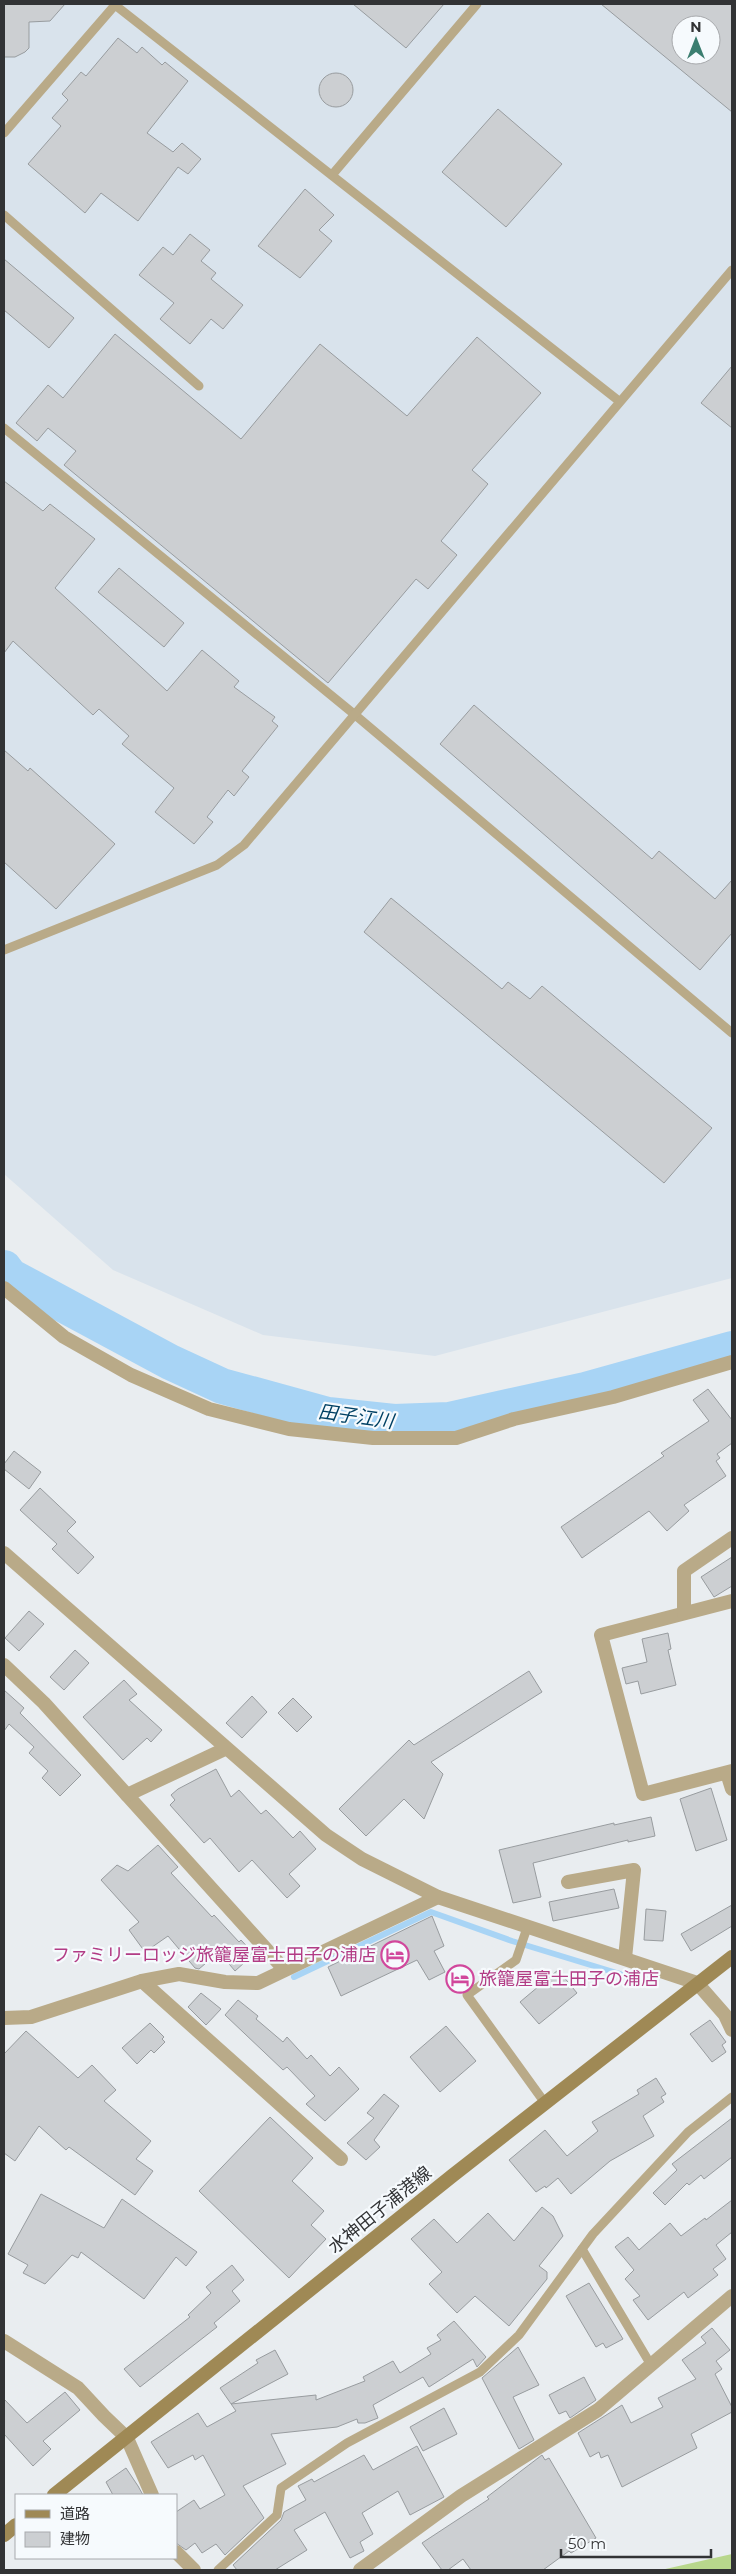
<svg xmlns="http://www.w3.org/2000/svg" width="736" height="2574" font-family="Montserrat,'Noto Sans JP',sans-serif">
	<style>
		.built { fill: #d9e3ec; fill-rule: evenodd }
		.green { fill: #b8d78c }
		.lines { fill: none; stroke-linecap: round; stroke-linejoin: round }
		.stream { stroke: #a8d4f5; stroke-width: 6 }
		.river { stroke: #a8d4f5; stroke-width: 36 }
		.building { fill: #cccfd2; stroke: #989c9f; fill-rule: evenodd }
		.service { stroke: #b9aa88; stroke-width: 9 }
		.minor { stroke: #b9aa88; stroke-width: 14 }
		.tertiary { stroke: #b9aa88; stroke-width: 14 }
		.secondary { stroke: #9f8955; stroke-width: 14 }
		.labels { text-anchor: middle; stroke-width: 4.5; stroke-linejoin: round; paint-order: stroke }
		.hotel-label { font-size: 18px; fill: #b23c85; stroke: #f6fafd; text-anchor: end }
		.street-label { font-size: 18px; fill: #323335; stroke: #f6fafd }
		.water-label { font-size: 19px; font-style: italic; fill: #004164; stroke: #f6fafd }
	</style>
	<rect width="100%" height="100%" fill="#e9edf0"/>
	<path class="built" d="M 4,4 L 732,4 L 732,1278 L 435,1356 L 263,1335 L 113,1270 L 4,1174 ZM 681,25 L 711,25 L 711,55 L 681,55 Z"/>
	<polygon class="green" points="732,2554 732,2570 661,2570"/>
	<g class="lines">
		<polyline class="stream" points="294,1977 431,1912 512,1941 643,1981"/>
		<polyline class="river" points="4,1268 10,1276 170,1362 222,1386 328,1415 394,1422 449,1420 585,1390 732,1349"/>
	</g>
	<g class="building">
		<polygon points="4,4 65,4 50,21 29,22 29,48 25,52 15,57 4,57"/>
		<polygon points="353,4 444,4 406,48"/>
		<path d="M 601,4 L 732,4 L 732,112 ZM 681,25 L 711,25 L 711,55 L 681,55 Z"/>
		<polygon points="118,38 137,53 142,47 162,65 165,62 188,81 147,133 173,152 182,143 201,159 188,174 178,167 138,221 101,193 85,213 28,164 61,126 52,118 68,100 62,94 81,72 86,76"/>
		<circle cx="336" cy="90" r="17"/>
		<polygon points="498,109 562,164 506,227 442,172"/>
		<polygon points="305,189 334,215 319,230 332,241 300,278 258,246"/>
		<polygon points="190,234 210,250 201,261 216,273 211,279 243,305 223,329 211,319 190,344 160,319 174,303 139,275 163,247 173,255"/>
		<polygon points="4,259 74,318 49,348 4,310"/>
		<polygon points="115,334 241,439 320,344 407,416 477,337 541,393 472,470 488,484 441,541 457,555 428,589 416,579 328,683 64,465 76,451 48,428 37,441 16,423 48,385 63,398"/>
		<polygon points="732,366 732,428 701,403"/>
		<polygon points="4,481 43,511 50,504 95,539 55,588 167,691 202,650 239,681 234,687 275,717 272,721 278,726 242,771 249,777 234,796 228,790 207,817 213,822 194,844 155,812 174,788 122,744 129,736 99,709 93,715 13,641 4,653"/>
		<polygon points="119,568 184,623 164,647 98,592"/>
		<polygon points="474,705 652,859 659,851 715,899 732,880 732,933 700,970 440,744"/>
		<polygon points="4,750 28,771 30,768 115,844 56,909 4,862"/>
		<polygon points="391,898 502,989 508,982 530,999 542,986 712,1128 664,1183 364,932"/>
		<polygon points="708,1389 732,1420 732,1443 717,1454 720,1458 716,1461 726,1476 684,1505 689,1511 667,1531 649,1511 582,1558 561,1527 664,1456 661,1453 709,1421 693,1400"/>
		<polygon points="14,1451 41,1472 29,1489 4,1469 4,1464"/>
		<polygon points="40,1488 76,1522 67,1531 94,1557 78,1574 52,1549 57,1544 20,1510"/>
		<polygon points="732,1557 732,1586 714,1597 701,1577"/>
		<polygon points="29,1611 44,1624 19,1651 5,1638"/>
		<polygon points="668,1633 671,1649 668,1650 676,1685 641,1694 638,1681 626,1684 622,1668 647,1662 642,1639"/>
		<polygon points="75,1650 89,1663 64,1690 50,1677"/>
		<polygon points="529,1671 542,1692 431,1762 443,1774 424,1819 404,1799 366,1836 339,1809 409,1740 414,1745"/>
		<polygon points="124,1680 137,1694 129,1700 162,1730 151,1742 147,1738 123,1760 83,1717"/>
		<polygon points="4,1690 24,1708 20,1713 81,1775 60,1796 42,1778 48,1771 29,1753 34,1747 9,1724 4,1731"/>
		<polygon points="252,1696 267,1712 242,1738 226,1723"/>
		<polygon points="293,1698 312,1717 297,1732 278,1713"/>
		<polygon points="216,1769 231,1797 239,1790 261,1814 266,1810 293,1838 300,1831 316,1849 289,1874 300,1886 287,1898 252,1860 239,1872 210,1838 204,1843 170,1805 175,1800 171,1795 178,1789"/>
		<polygon points="711,1788 727,1840 696,1851 680,1799"/>
		<polygon points="651,1817 655,1836 628,1842 628,1840 533,1863 541,1897 513,1903 499,1850 614,1823 614,1825"/>
		<polygon points="158,1845 178,1867 171,1873 212,1917 214,1915 239,1942 241,1940 254,1954 235,1971 219,1952 199,1969 195,1968 168,1936 145,1952 129,1930 139,1922 101,1880 117,1865 128,1871"/>
		<polygon points="614,1889 619,1908 553,1921 549,1902"/>
		<polygon points="732,1905 732,1926 691,1951 681,1934"/>
		<polygon points="646,1909 666,1911 663,1941 644,1940"/>
		<polygon points="432,1916 444,1946 434,1951 445,1972 429,1980 417,1960 341,1996 328,1967"/>
		<polygon points="558,1970 577,1993 539,2024 520,2002"/>
		<polygon points="201,1993 221,2009 206,2025 188,2007"/>
		<polygon points="238,2000 258,2016 256,2019 283,2042 287,2037 307,2059 311,2055 330,2076 339,2067 359,2089 325,2121 306,2104 315,2096 287,2067 283,2070 225,2015"/>
		<polygon points="710,2020 726,2042 722,2045 726,2052 712,2062 690,2034"/>
		<polygon points="150,2023 164,2037 162,2039 165,2042 154,2053 151,2050 137,2064 122,2048"/>
		<polygon points="446,2026 476,2061 440,2092 410,2057"/>
		<polygon points="26,2031 78,2078 92,2065 116,2090 104,2101 151,2141 136,2159 153,2171 135,2195 69,2147 66,2150 39,2126 15,2161 4,2153 4,2054"/>
		<polygon points="656,2078 666,2094 661,2097 664,2102 643,2116 654,2136 610,2161 571,2194 558,2178 546,2188 545,2186 536,2192 509,2160 545,2130 567,2156 598,2131 592,2122 639,2094 637,2090"/>
		<polygon points="384,2094 399,2106 374,2140 380,2147 366,2160 347,2143 374,2118 367,2113"/>
		<polygon points="270,2117 313,2158 292,2181 324,2211 311,2225 326,2239 289,2278 199,2191"/>
		<polygon points="732,2118 732,2157 704,2179 701,2175 689,2185 687,2183 665,2205 653,2193 677,2170 672,2164"/>
		<polygon points="41,2194 104,2228 122,2199 197,2252 186,2266 176,2257 144,2299 81,2252 78,2258 72,2255 45,2284 23,2273 28,2265 8,2254"/>
		<polygon points="732,2200 732,2232 716,2245 726,2259 713,2269 718,2275 688,2298 684,2292 648,2320 633,2300 640,2296 625,2279 634,2270 615,2247 628,2237 639,2250 670,2223 681,2236 705,2218 706,2220"/>
		<polygon points="542,2207 553,2216 563,2236 539,2266 547,2272 547,2279 509,2326 475,2296 457,2313 429,2284 442,2272 411,2239 434,2219 457,2243 488,2213 514,2241"/>
		<polygon points="232,2265 244,2280 232,2291 240,2301 214,2323 217,2327 140,2387 124,2369 190,2317 188,2315 211,2293 206,2287"/>
		<polygon points="589,2283 623,2339 606,2348 603,2343 596,2347 566,2296"/>
		<polygon points="454,2321 486,2357 477,2367 473,2359 429,2387 423,2377 373,2405 378,2418 365,2423 358,2423 357,2419 337,2427 271,2434 286,2464 243,2486 264,2518 225,2555 216,2544 202,2553 195,2543 186,2550 176,2543 176,2512 194,2500 200,2509 225,2495 203,2455 195,2460 193,2455 168,2468 151,2442 198,2413 207,2427 236,2411 220,2388 258,2363 256,2360 275,2350 288,2374 231,2404 316,2395 316,2400 365,2381 363,2377 393,2361 400,2373 431,2354 427,2348 441,2340 437,2335"/>
		<polygon points="712,2328 730,2350 716,2361 722,2369 715,2374 732,2407 732,2412 691,2434 697,2448 622,2487 608,2455 601,2458 599,2452 590,2457 578,2433 622,2405 631,2423 663,2407 658,2398 696,2379 682,2360 706,2343 701,2337"/>
		<polygon points="518,2347 539,2385 513,2397 534,2440 519,2449 482,2378"/>
		<polygon points="584,2377 596,2400 570,2418 566,2411 559,2414 549,2395"/>
		<polygon points="65,2392 80,2410 43,2441 51,2449 33,2466 4,2434 4,2399 27,2423"/>
		<polygon points="444,2408 457,2434 423,2451 410,2427"/>
		<polygon points="417,2446 444,2497 410,2515 398,2491 362,2513 373,2534 360,2542 364,2551 350,2558 325,2512 294,2530 307,2550 275,2570 237,2570 233,2565 281,2520 284,2512 306,2500 298,2486 312,2479 314,2482 364,2455 373,2470"/>
		<polygon points="542,2455 545,2460 549,2458 596,2538 571,2553 569,2551 543,2570 471,2570 463,2559 448,2570 442,2570 422,2543 489,2499 487,2497"/>
		<polygon points="126,2468 138,2486 143,2495 113,2495 106,2482"/>
	</g>
	<g class="lines">
		<g class="service">
			<polyline points="4,133 115,5 619,401"/>
			<polyline points="332,175 477,4"/>
			<polyline points="4,215 199,386"/>
			<polyline points="4,428 354,714 732,1033"/>
			<polyline points="4,950 217,865 244,845 732,270"/>
			<polyline points="527,1928 516,1960 467,1995 545,2103"/>
			<polyline points="582,2249 651,2365"/>
			<polyline points="218,2570 277,2515 281,2488 347,2443 480,2372 519,2335 593,2234 688,2132 732,2097"/>
		</g>
		<g class="minor">
			<polyline points="4,1288 64,1337 131,1375 209,1409 289,1429 373,1438 456,1438 514,1419 613,1397 732,1362"/>
			<polyline points="732,1601 601,1635 643,1794 732,1771"/>
			<polyline points="684,1613 684,1571 732,1538"/>
			<polyline points="4,1665 44,1703 284,1969"/>
			<polyline points="727,1773 732,1789"/>
			<polyline points="127,1795 225,1749"/>
			<polyline points="568,1882 634,1870 625,1958"/>
			<polyline points="142,1981 341,2159"/>
			<polyline points="697,1983 725,2015 732,2030"/>
			<polyline points="4,2018 31,2017 142,1981 179,1974 225,1982 258,1983 438,1897"/>
			<polyline points="4,2341 78,2388 104,2416 127,2438 152,2495"/>
			<polyline points="176,2552 194,2570"/>
			<polyline points="360,2570 461,2496 598,2410 732,2296"/>
		</g>
		<polyline class="tertiary" points="4,1553 326,1835 362,1859 438,1897 697,1983"/>
		<g class="secondary">
			<polyline points="54,2495 452,2176 732,1957"/>
			<polyline points="4,2535 16,2525"/>
		</g>
	</g>
	<defs>
		<g id="hotel-ring" transform="scale(1.4375)"><circle r="9.5" fill="#f6fafd" stroke="#d1479c" stroke-width="1.5"/><path d="M-6-4.5h1.5V1H6V5H4.5V3h-9V5H-6ZM-4 0a1.8 1.8 0 1 1 3.6 0ZM.5 0V-2.5h3Q6-2.5 6 0Z" fill="#d1479c"/></g>
	</defs>
	<g fill-rule="evenodd">
		<use href="#hotel-ring" x="395" y="1955"/>
		<use href="#hotel-ring" x="460" y="1979"/>
	</g>
	<g class="labels">
		<g class="hotel-label">
			<text x="376" y="1961">ファミリーロッジ旅籠屋富士田子の浦店</text>
			<text x="479" y="1985" text-anchor="start">旅籠屋富士田子の浦店</text>
		</g>
		<g class="street-label">
			<text transform="translate(380 2210) rotate(-39)" y="6">水神田子浦港線</text>
		</g>
		<g class="water-label">
			<text transform="translate(356 1416) rotate(8)" y="7">田子江川</text>
		</g>
	</g>
	<rect width="736" height="2574" fill="none" stroke="#323335" stroke-width="10"/>
	<rect x="15" y="2494" width="162" height="65" fill="#f6fafd" stroke="#a8aaad"/>
	<rect x="25" y="2510" width="25" height="8" fill="#9f8955" stroke="#a8aaad"/>
	<text x="60" y="2519" font-size="15" fill="#323335">道路</text>
	<rect x="25" y="2532" width="25" height="15" fill="#cccfd2" stroke="#a8aaad"/>
	<text x="60" y="2544" font-size="15" fill="#323335">建物</text>
	<g transform="translate(696 40)"><circle r="24" fill="#f6fafd" stroke="#a8aaad"/>
	<path d="M0-4L9 19L0 12L-9 19Z" fill="#3b7e70"/>
	<text y="-8" font-size="14" font-weight="bold" text-anchor="middle" fill="#323335">N</text>
	</g>
	<path d="M561 2549v8h150v-8" fill="none" stroke="#323335" stroke-width="2.5"/>
	<text x="568" y="2549" font-size="15" fill="#323335" stroke="#f6fafd" stroke-width="4" paint-order="stroke">50 m</text>
</svg>
